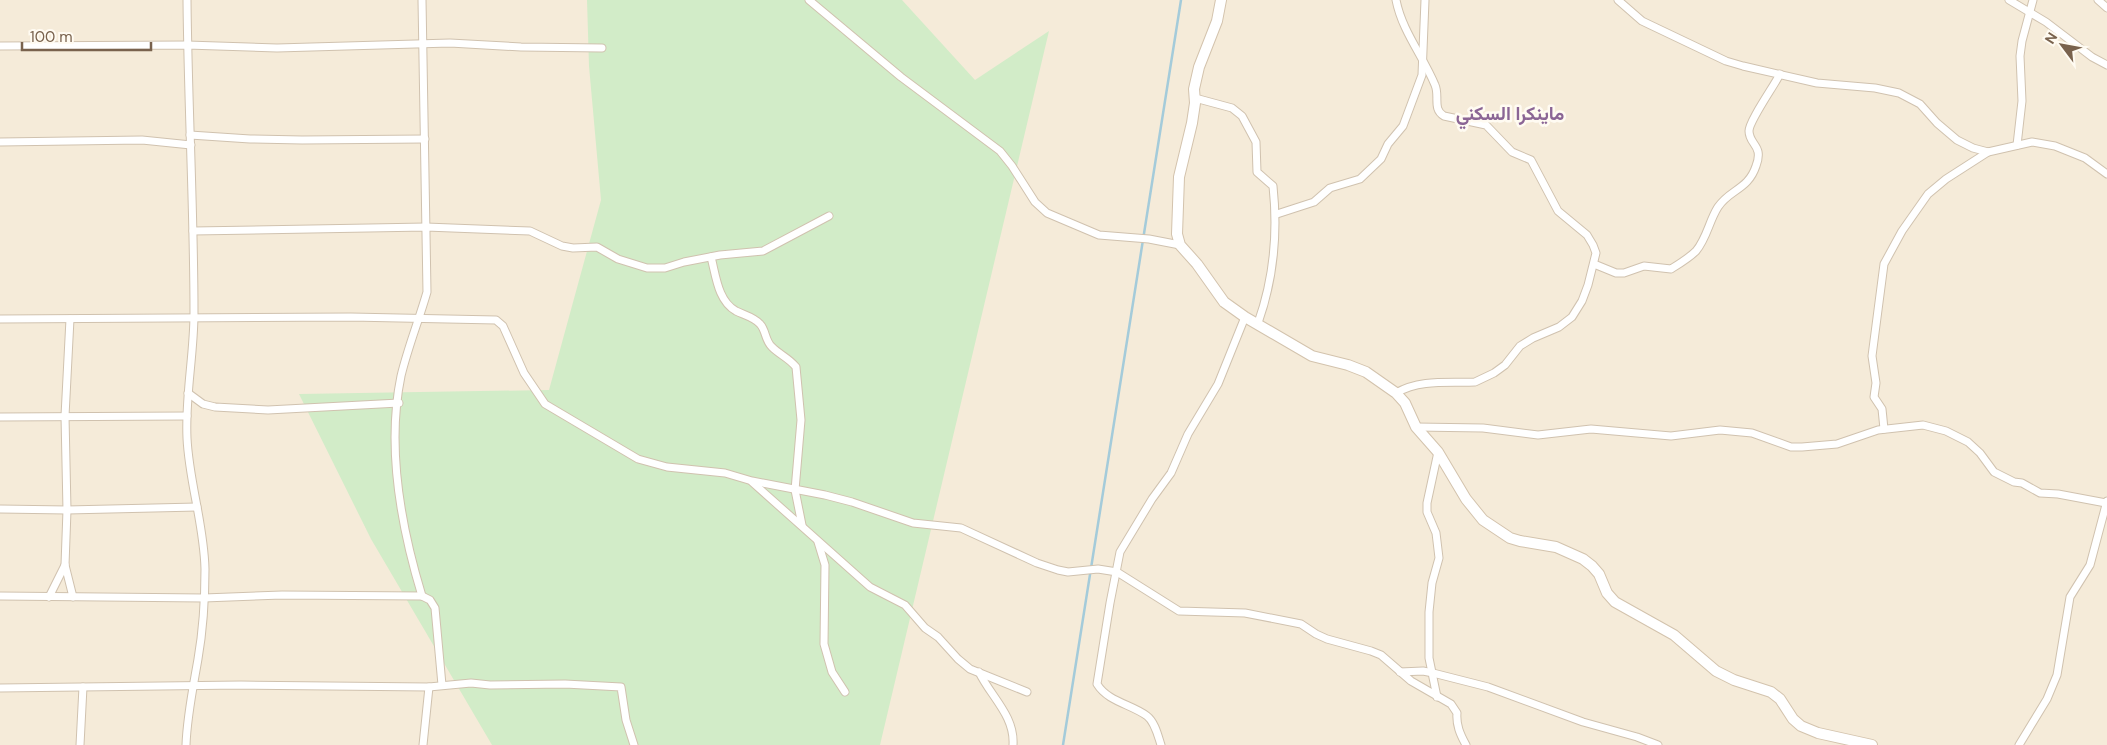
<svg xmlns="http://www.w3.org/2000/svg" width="2107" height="745" font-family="'DM Sans',Vazirmatn,sans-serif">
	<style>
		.residential { fill: #f5ebd9 }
		.green { fill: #d2ecc8 }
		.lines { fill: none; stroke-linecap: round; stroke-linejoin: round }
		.stream { stroke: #a4cbda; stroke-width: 2.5 }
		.street-casing { stroke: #d0c2af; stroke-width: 9 }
		.secondary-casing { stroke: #d3c3ad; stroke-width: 12 }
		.street { stroke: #fff; stroke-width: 7 }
		.secondary { stroke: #fff; stroke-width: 10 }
		.labels { text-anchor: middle; stroke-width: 5; stroke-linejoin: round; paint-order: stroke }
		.neighbourhood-label { font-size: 19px; font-weight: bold; fill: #8b6595; stroke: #fffbf2 }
	</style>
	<rect width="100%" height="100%" fill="#fdf8eb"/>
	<rect class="residential" x="0" y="0" width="2107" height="745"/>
	<polygon class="green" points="587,0 902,0 975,80 1049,31 880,745 492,745 371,539 299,394 549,390 601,200 589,66"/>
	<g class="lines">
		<polyline class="stream" points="1063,745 1181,0"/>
		<g class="street-casing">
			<g id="street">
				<polyline points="809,0 901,77 1000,151 1012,166 1035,202 1047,213 1099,235 1149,239 1180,245"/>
				<path d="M 1396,0 C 1402,31 1423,56 1435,85 C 1440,96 1432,109 1444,116 L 1486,125 L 1512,152 L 1531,160 L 1558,211 L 1587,235 L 1593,245 L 1596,253 L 1588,285 L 1582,301 L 1572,317 L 1559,327 L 1533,338 L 1520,346 L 1505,365 L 1494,373 L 1475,382 C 1448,383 1420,379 1396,393"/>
				<polyline points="1618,0 1642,21 1726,61 1743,66 1817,83 1875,88 1899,93 1920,104 1937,123 1957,140 1973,148 1988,152 2032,142 2055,146 2085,158 2107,174"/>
				<polyline points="2009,0 2046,22 2092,57 2107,65"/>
				<polyline points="2098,0 2107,8"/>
				<polyline points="0,46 187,45 277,48 450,43 521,47 602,48"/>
				<path d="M 1195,98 L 1232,108 L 1242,116 L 1256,142 L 1257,172 L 1273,186 C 1278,233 1274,278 1258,323"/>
				<polyline points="190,135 250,139 302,140 425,139"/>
				<polyline points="0,142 142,140 191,145"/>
				<polyline points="2017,145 2022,101 2020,56 2022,41 2033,0"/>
				<polyline points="1277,214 1314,202 1330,188 1360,179 1381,159 1388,144 1403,126 1422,75 1425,0"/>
				<polyline points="193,231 426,227 530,231 562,246 573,248 597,247 618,259 647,268 665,268 684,262 720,255 763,251 829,216"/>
				<path d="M 711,257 C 716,276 718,301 736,311 C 744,315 754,317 760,324 C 766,330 765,341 772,347 C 780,355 789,358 796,367 L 801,420 L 795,490 L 802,525"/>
				<path d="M 1594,264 L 1616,273 L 1624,273 L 1644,266 L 1671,269 C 1679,264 1689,258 1696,251 C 1707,238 1709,221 1718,207 C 1730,189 1748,190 1756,166 C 1764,145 1749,145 1749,131 C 1749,121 1774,86 1780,74"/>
				<path d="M 0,319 L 351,317 L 496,320 L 503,326 L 524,373 L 545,404 L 638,459 L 667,467 L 725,473 L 752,481 L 825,495 L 852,502 L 913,523 L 961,528 L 1037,563 L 1058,570 L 1068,572 L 1098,569 L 1117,572 L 1179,611 L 1245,613 L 1301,624 L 1316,634 L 1327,639 L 1371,651 L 1381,655 L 1411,681 L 1451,704 L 1457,713 C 1456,725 1460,734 1466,745"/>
				<polyline points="70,319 65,416 67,510 65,565 73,597"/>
				<polyline points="188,393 203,404 215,407 268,410 399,403"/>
				<polyline points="0,417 187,416"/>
				<polyline points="1416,427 1483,428 1538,435 1591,429 1671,436 1720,430 1752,433 1791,447 1802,447 1837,444 1878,430 1923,425 1946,431 1968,442 1980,453 1994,472 2014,482 2022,483 2040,493 2058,494 2106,503"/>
				<polyline points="1884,429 1882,409 1874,397 1876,383 1872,356 1884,264 1902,231 1928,194 1946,179 1988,152"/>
				<polyline points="752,482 861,579 870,587 905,605 925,628 938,637 958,659 970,669 1027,692"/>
				<polyline points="0,509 67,510 197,507"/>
				<polyline points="818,542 825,565 824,644 832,672 845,692"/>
				<polyline points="0,596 204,598 282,595 422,596 430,600 435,608 442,685"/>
				<path d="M 422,596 C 401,527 386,448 401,376 C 408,347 419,320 427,292 L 422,0"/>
				<polyline points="49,597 65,565"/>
				<path d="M 979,672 C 991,697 1015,716 1013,745"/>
				<polyline points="1400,672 1423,671 1433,673 1488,687 1583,722 1637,737 1658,745"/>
				<polyline points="0,688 241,685 429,687 471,683 490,685 565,684 621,687 626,720 634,745"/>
				<polyline points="1437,697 1429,658 1429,612 1432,583 1439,558 1436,533 1427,512 1427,503 1438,452"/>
				<polyline points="80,745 83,687"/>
				<path d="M 186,745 C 187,716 193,688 198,659 C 203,630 205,598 205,569 C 204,524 189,482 187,438 C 185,396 194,355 194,313 C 194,209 188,105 187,0"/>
				<polyline points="423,745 429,687"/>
				<path d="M 1161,745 C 1158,736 1155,722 1147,716 C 1131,704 1108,702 1097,684 L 1110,603 L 1120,552 L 1152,499 L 1171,473 L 1188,434 L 1218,384 L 1245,317"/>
				<polyline points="2019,745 2047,699 2057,675 2070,597 2090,565 2107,501"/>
			</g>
		</g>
		<g class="secondary-casing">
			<polyline id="secondary" points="1221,0 1217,21 1199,67 1194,89 1195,103 1192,123 1179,177 1177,234 1180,245 1197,264 1224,302 1245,317 1312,356 1348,365 1366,372 1396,393 1405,403 1416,427 1438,452 1466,499 1483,520 1510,538 1520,541 1556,547 1583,559 1592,566 1599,574 1607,593 1615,602 1674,635 1716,671 1734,680 1771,692 1780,699 1793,719 1801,726 1818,733 1872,745"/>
		</g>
		<use href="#street" class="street"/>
		<use href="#secondary" class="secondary"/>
	</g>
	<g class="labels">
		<g class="neighbourhood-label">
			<text x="1510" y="120">ماينكرا السكني</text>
		</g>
	</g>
	<g transform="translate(2062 45) rotate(302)" stroke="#fffbf2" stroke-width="4" paint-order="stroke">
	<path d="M0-4L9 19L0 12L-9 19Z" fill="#79624d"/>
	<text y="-8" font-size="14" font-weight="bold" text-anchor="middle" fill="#79624d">N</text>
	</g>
	<path d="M22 42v8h129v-8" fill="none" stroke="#79624d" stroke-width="2.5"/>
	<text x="30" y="42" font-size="15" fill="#79624d" stroke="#fffbf2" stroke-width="4" paint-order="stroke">100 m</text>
</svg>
